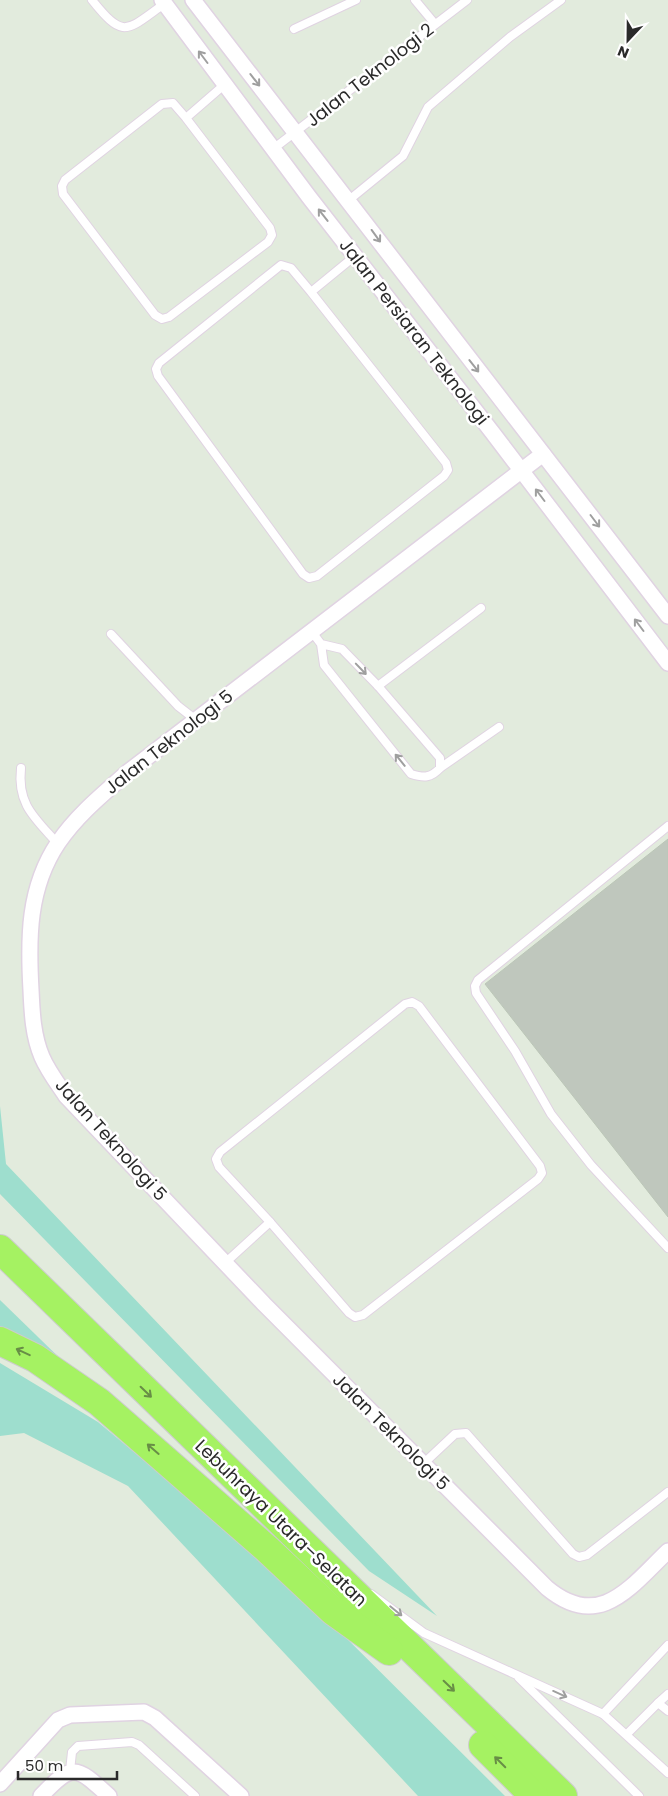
<svg xmlns="http://www.w3.org/2000/svg" width="668" height="1796" font-family="Poppins,sans-serif">
	<style>
		.green { fill: #9edece }
		.building { fill: #bfc7bd; stroke: #bbc6b7 }
		.lines { fill: none; stroke-linecap: round; stroke-linejoin: round }
		.lane-casing { stroke: #e0d3e2; stroke-width: 10 }
		.street-casing { stroke: #e0d3e2; stroke-width: 18 }
		.highway-casing { stroke: #ccc; stroke-width: 30 }
		.lane { stroke: #fff; stroke-width: 8 }
		.street { stroke: #fff; stroke-width: 15 }
		.highway { stroke: #a5f262; stroke-width: 28 }
		.oneway { stroke: #9f9f9f }
		.oneway2 { stroke: #688e46 }
		.labels { text-anchor: middle; stroke-width: 5; stroke-linejoin: round; paint-order: stroke }
		.street-label { font-size: 18px; fill: #2a2a2a; stroke: #fff }
	</style>
	<rect width="100%" height="100%" fill="#e2ebdd"/>
	<g class="green">
		<polygon points="0,1106 6,1164 437,1616 369,1571 0,1194"/>
		<polygon points="0,1300 74,1372 0,1329"/>
		<polygon points="0,1363 98,1422 294,1586 505,1796 418,1796 128,1486 24,1433 0,1436"/>
	</g>
	<polygon class="building" points="668,839 668,1217 485,984"/>
	<g class="lines">
		<g class="lane-casing">
			<g id="lane">
				<path d="M 92,0 C 124,40 126,31 164,4"/>
				<polyline points="415,0 435,24"/>
				<polyline points="294,29 356,0"/>
				<polyline points="186,118 173,103 162,104 65,180 62,186 63,194 155,315 162,319 169,317 268,242 272,235 270,228 186,118 224,85"/>
				<polyline points="273,149 467,0"/>
				<polyline points="349,200 403,156 428,107 510,37 561,0"/>
				<polyline points="311,292 291,268 281,265 159,363 156,369 158,376 303,574 309,578 317,576 444,476 448,470 446,463 311,292 355,256"/>
				<path d="M 312,632 L 321,644 L 324,665 L 411,774 C 424,778 431,778 440,768 L 440,758 L 378,686 L 342,649 L 321,644"/>
				<polyline points="111,634 178,706 196,720"/>
				<polyline points="378,686 481,608"/>
				<path d="M 21,768 C 17,805 35,818 58,844"/>
				<polyline points="440,768 499,727"/>
				<polyline points="668,826 478,980 475,986 476,993 515,1051 551,1114 591,1165 668,1248"/>
				<polygon points="412,1002 419,1006 540,1166 542,1173 538,1179 363,1315 355,1317 349,1313 270,1222 219,1167 216,1159 220,1152 405,1004"/>
				<polyline points="225,1263 270,1222"/>
				<polyline points="423,1464 455,1434 466,1433 573,1554 579,1557 587,1555 668,1492"/>
				<polyline points="371,1594 424,1633 603,1714 668,1773"/>
				<polyline points="519,1678 639,1796"/>
				<polyline points="658,1703 668,1694"/>
				<polyline points="603,1714 668,1645"/>
				<polyline points="627,1734 658,1703 668,1711"/>
				<polyline points="70,1771 72,1752 78,1746 132,1742 139,1745 195,1796"/>
			</g>
		</g>
		<g class="street-casing">
			<g id="street">
				<polyline points="162,0 309,197 492,432 668,663"/>
				<polyline points="193,0 668,616"/>
				<path d="M 543,454 L 128,772 C 103,794 77,815 58,843 C 28,888 28,938 31,990 C 32,1013 33,1036 42,1057 C 48,1071 58,1084 66,1096 L 264,1304 L 547,1588 C 600,1632 631,1586 668,1551"/>
				<polyline points="0,1784 58,1720 70,1715 144,1712 155,1718 241,1796"/>
				<path d="M 41,1796 C 73,1762 76,1766 109,1796"/>
			</g>
		</g>
		<g class="highway-casing">
			<g id="highway">
				<polyline points="0,1249 563,1796"/>
				<polyline points="0,1341 35,1358 99,1402 267,1549 333,1611 389,1651"/>
				<polyline points="483,1745 534,1796"/>
			</g>
		</g>
		<use href="#lane" class="lane"/>
		<use href="#street" class="street"/>
		<use href="#highway" class="highway"/>
	</g>
	<defs><path id="oneway-shaft" d="M-6 0H5M1.5-3L5.5 0L1.5 3" fill="none" stroke-width="1.6" stroke-linecap="round" stroke-linejoin="round" transform="scale(1.25)"/></defs>
	<g class="oneway">
		<use href="#oneway-shaft" transform="translate(203 57) rotate(-127)"/>
		<use href="#oneway-shaft" transform="translate(255 80) rotate(52)"/>
		<use href="#oneway-shaft" transform="translate(323 215) rotate(-128)"/>
		<use href="#oneway-shaft" transform="translate(376 236) rotate(54)"/>
		<use href="#oneway-shaft" transform="translate(474 366) rotate(52)"/>
		<use href="#oneway-shaft" transform="translate(540 495) rotate(-127)"/>
		<use href="#oneway-shaft" transform="translate(595 521) rotate(53)"/>
		<use href="#oneway-shaft" transform="translate(639 625) rotate(-127)"/>
		<use href="#oneway-shaft" transform="translate(361 669) rotate(46)"/>
		<use href="#oneway-shaft" transform="translate(400 760) rotate(-129)"/>
		<use href="#oneway-shaft" transform="translate(396 1611) rotate(39)"/>
		<use href="#oneway-shaft" transform="translate(560 1694) rotate(24)"/>
	</g>
	<g class="oneway2">
		<use href="#oneway-shaft" transform="translate(23 1352) rotate(-155)"/>
		<use href="#oneway-shaft" transform="translate(146 1392) rotate(44)"/>
		<use href="#oneway-shaft" transform="translate(153 1449) rotate(-139)"/>
		<use href="#oneway-shaft" transform="translate(449 1686) rotate(44)"/>
		<use href="#oneway-shaft" transform="translate(500 1762) rotate(-135)"/>
	</g>
	<g class="labels">
		<g class="street-label">
			<text transform="translate(370 75) rotate(-38)" y="6">Jalan Teknologi 2</text>
			<text transform="translate(414 332) rotate(52)" y="6">Jalan Persiaran Teknologi</text>
			<text transform="translate(169 742) rotate(-38)" y="6">Jalan Teknologi 5</text>
			<text transform="translate(111 1140) rotate(48)" y="6">Jalan Teknologi 5</text>
			<text transform="translate(391 1432) rotate(45)" y="6">Jalan Teknologi 5</text>
			<text transform="translate(281 1523) rotate(44)" y="6">Lebuhraya Utara–Selatan</text>
		</g>
	</g>
	<g transform="translate(628 40) rotate(202)" stroke="#ffffff" stroke-width="4" paint-order="stroke">
	<path d="M0-4L9 19L0 12L-9 19Z" fill="#2a2a2a"/>
	<text y="-8" font-size="14" font-weight="bold" text-anchor="middle" fill="#2a2a2a">N</text>
	</g>
	<path d="M18 1771v8h99v-8" fill="none" stroke="#2a2a2a" stroke-width="2.5"/>
	<text x="25" y="1771" font-size="15" fill="#2a2a2a" stroke="#ffffff" stroke-width="4" paint-order="stroke">50 m</text>
</svg>
